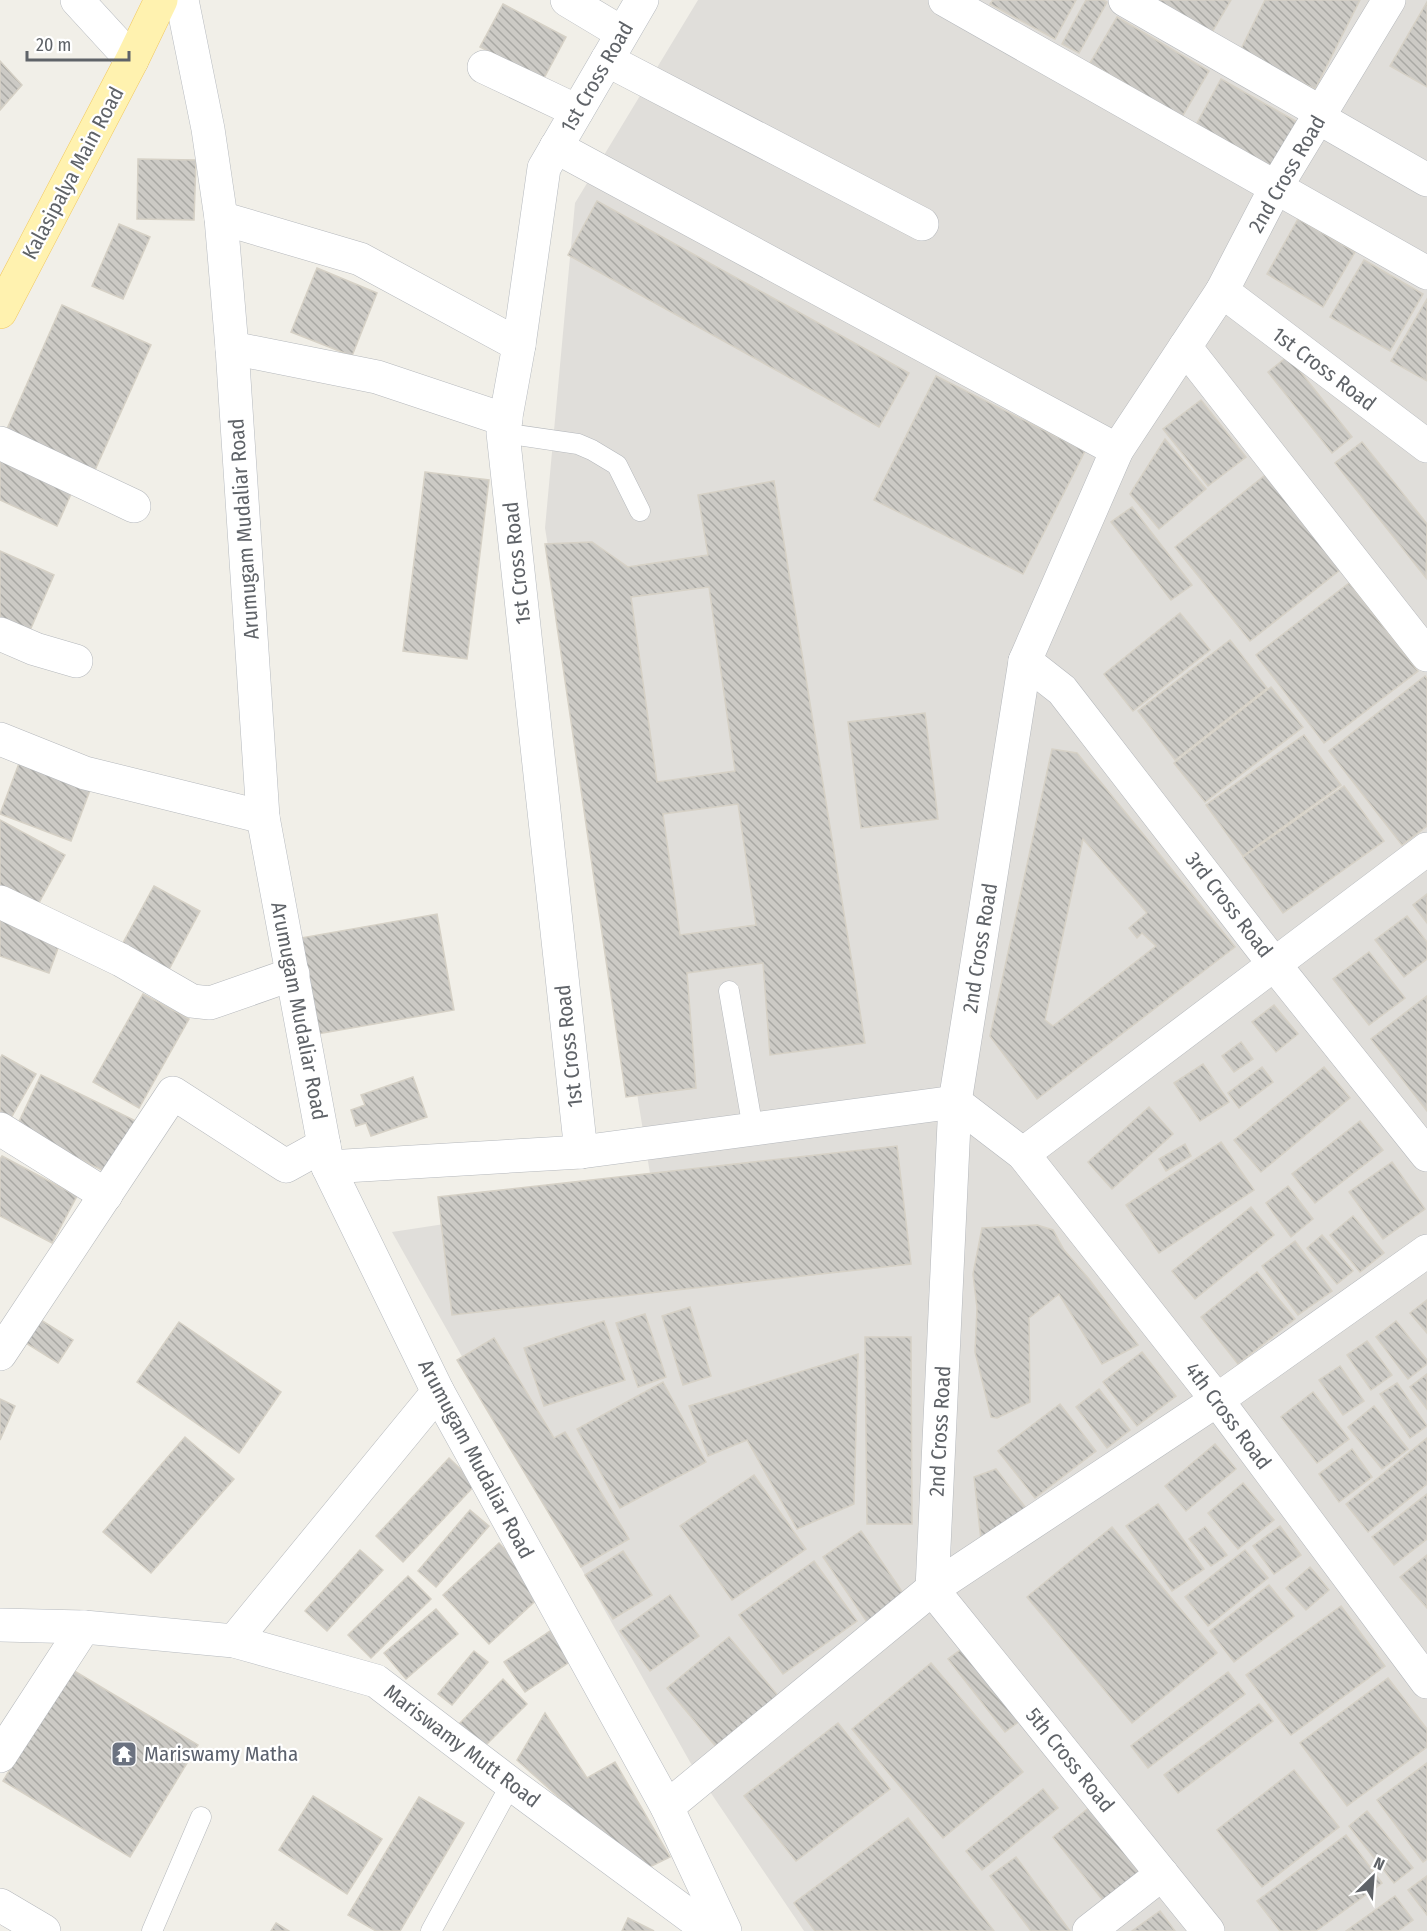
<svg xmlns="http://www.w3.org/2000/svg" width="1427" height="1931" font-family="'Fira Sans Condensed',sans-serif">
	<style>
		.industrial { fill: #e0deda }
		.building { fill: url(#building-back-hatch); stroke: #d6d1c6; stroke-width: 1.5; fill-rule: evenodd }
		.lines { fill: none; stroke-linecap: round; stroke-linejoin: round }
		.lane-casing { stroke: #b5b8bc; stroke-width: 21 }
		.street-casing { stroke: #b5b8bc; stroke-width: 34 }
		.secondary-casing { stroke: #b6babf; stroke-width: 34 }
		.primary-casing { stroke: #f2c960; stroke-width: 34 }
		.lane { stroke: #fff; stroke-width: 20 }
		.street { stroke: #fff; stroke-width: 33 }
		.secondary { stroke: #fff; stroke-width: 33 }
		.primary { stroke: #fff2af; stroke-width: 33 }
		.labels { text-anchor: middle; stroke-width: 4.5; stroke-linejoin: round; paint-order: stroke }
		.street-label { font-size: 21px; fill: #5f6368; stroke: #fff }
		.worship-label { font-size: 21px; fill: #5b616d; stroke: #fff; text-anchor: start }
	</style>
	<defs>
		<pattern id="building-back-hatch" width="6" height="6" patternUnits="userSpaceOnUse" patternTransform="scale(1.5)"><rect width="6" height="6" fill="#cccac5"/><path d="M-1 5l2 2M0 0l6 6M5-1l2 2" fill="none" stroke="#a9a8a4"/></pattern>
	</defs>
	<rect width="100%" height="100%" fill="#f1efe8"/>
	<polygon class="industrial" points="698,0 1427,0 1427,1931 804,1931 690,1762 392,1232 653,1192 545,528 575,203"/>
	<g class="building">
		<polygon points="993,0 1076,0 1055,39 990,4"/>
		<polygon points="1086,0 1103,0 1107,2 1079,53 1062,44"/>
		<polygon points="1140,0 1231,0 1208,39"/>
		<polygon points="1265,0 1360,0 1315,89 1240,51"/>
		<polygon points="1427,2 1427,87 1390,66"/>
		<polygon points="503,4 566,37 543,80 480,47"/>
		<polygon points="1117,17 1209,71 1182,117 1090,63"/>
		<polygon points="0,61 22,85 0,110"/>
		<polygon points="1221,79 1299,123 1268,177 1191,134"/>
		<polygon points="138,159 196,160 194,220 137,219"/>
		<polygon points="597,201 909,373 879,427 568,255"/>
		<polygon points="1298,219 1355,252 1323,307 1267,274"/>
		<polygon points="119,224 150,237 123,299 92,286"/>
		<polygon points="1364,260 1423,294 1390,351 1330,317"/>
		<polygon points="317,268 377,293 352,356 291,332"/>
		<polygon points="1427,299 1427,381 1391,361"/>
		<polygon points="62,305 151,345 91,479 2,440"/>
		<polygon points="1288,356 1352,437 1332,453 1268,372"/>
		<polygon points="936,376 1085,451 1023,574 874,500"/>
		<polygon points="1201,400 1246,457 1208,486 1163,429"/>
		<polygon points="1165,439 1206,489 1159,529 1130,494"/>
		<polygon points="1362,442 1427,524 1426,578 1335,463"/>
		<polygon points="0,451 75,485 57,526 0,500"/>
		<polygon points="425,472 489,480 467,659 403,651"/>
		<polygon points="1269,472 1344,567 1250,641 1175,547"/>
		<path d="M 774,481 L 865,1043 L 770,1055 L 763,963 L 687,973 L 696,1088 L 626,1097 L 545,544 L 592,542 L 628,567 L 708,555 L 698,495 ZM 709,587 L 735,771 L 657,782 L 631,597 ZM 738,804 L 756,925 L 680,935 L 663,814 Z"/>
		<polygon points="1132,507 1192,585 1171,600 1111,522"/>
		<polygon points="0,551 54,575 25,642 0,630"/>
		<polygon points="1349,583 1418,671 1324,743 1256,655"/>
		<polygon points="1180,613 1210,650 1133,711 1104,674"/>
		<polygon points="1230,640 1267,688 1175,760 1138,711"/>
		<polygon points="1425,676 1427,679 1427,826 1402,845 1329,751"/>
		<polygon points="1271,687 1303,727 1205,802 1174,763"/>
		<polygon points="925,713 938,819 861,828 848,722"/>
		<polygon points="1304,735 1341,785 1243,856 1206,805"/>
		<path d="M 1052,749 L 1077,753 L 1235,947 L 1037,1099 L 990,1036 ZM 1083,839 L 1147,913 L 1129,928 L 1137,938 L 1142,933 L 1156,946 L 1053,1026 L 1045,1020 Z"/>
		<polygon points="21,758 92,785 71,841 0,814"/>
		<polygon points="1344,786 1384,841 1283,913 1243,857"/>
		<polygon points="0,820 65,855 35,910 0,891"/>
		<polygon points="154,886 200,911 165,977 118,952"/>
		<polygon points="1427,894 1427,923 1413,905"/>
		<polygon points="437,914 454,1010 312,1035 295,939"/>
		<polygon points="1407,916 1427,942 1427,959 1404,977 1375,940"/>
		<polygon points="0,917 61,940 49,973 0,956"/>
		<polygon points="1369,952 1405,998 1369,1025 1333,979"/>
		<polygon points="143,994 189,1019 139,1108 93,1082"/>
		<polygon points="1427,996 1427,1111 1371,1039"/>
		<polygon points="1274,1005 1298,1034 1276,1052 1252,1022"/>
		<polygon points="1241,1042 1253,1059 1234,1072 1222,1056"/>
		<polygon points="2,1055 36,1074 7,1125 0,1121 0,1059"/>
		<polygon points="1203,1064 1229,1102 1200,1121 1174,1083"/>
		<polygon points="1262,1067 1273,1082 1239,1108 1228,1093"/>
		<polygon points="1324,1067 1350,1098 1261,1172 1234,1140"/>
		<polygon points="41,1075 138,1122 112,1175 16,1128"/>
		<polygon points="413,1077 427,1117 371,1136 366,1123 356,1126 351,1110 365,1105 361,1095"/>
		<polygon points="1149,1107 1173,1134 1112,1189 1088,1162"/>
		<polygon points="1360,1121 1383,1150 1315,1203 1292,1174"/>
		<polygon points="1221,1142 1254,1190 1159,1253 1126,1205"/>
		<polygon points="1185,1144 1191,1156 1166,1171 1159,1159"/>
		<polygon points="897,1146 911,1264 452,1315 438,1197"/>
		<polygon points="2,1156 77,1196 52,1243 0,1216 0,1159"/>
		<polygon points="1392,1162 1425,1209 1383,1239 1349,1192"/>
		<polygon points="1288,1186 1313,1219 1291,1237 1266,1203"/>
		<polygon points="1251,1207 1274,1235 1195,1299 1172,1271"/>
		<polygon points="1353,1216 1384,1253 1360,1272 1330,1235"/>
		<polygon points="1037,1225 1053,1230 1064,1250 1089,1279 1138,1345 1102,1364 1059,1294 1029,1318 1030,1402 997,1418 991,1417 975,1352 977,1308 973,1274 982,1228"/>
		<polygon points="1322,1235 1353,1271 1337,1284 1307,1248"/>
		<polygon points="1295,1241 1332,1291 1298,1315 1262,1266"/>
		<polygon points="1257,1272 1295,1319 1238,1364 1201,1317"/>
		<polygon points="1427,1300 1427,1333 1410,1313"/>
		<polygon points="690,1307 711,1376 683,1385 662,1316"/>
		<polygon points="645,1314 666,1377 638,1387 616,1323"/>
		<polygon points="36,1317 73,1340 58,1363 21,1340"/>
		<polygon points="604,1321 625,1380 544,1406 524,1348"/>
		<polygon points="1396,1321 1427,1360 1427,1364 1408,1379 1376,1337"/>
		<polygon points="179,1322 281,1392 239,1453 137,1382"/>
		<polygon points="865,1337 911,1337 912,1524 867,1524"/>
		<polygon points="494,1338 554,1438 565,1432 629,1539 581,1567 457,1360"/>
		<polygon points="1367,1341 1392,1375 1371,1390 1347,1355"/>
		<polygon points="1142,1352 1176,1396 1137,1426 1103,1382"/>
		<polygon points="858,1354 854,1504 797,1529 747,1440 708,1456 689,1406"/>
		<polygon points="1340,1366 1364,1401 1343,1415 1319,1380"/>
		<polygon points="1427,1374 1427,1409 1410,1387"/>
		<polygon points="663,1382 706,1462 620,1508 577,1429"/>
		<polygon points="1397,1383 1427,1426 1410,1438 1380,1394"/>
		<polygon points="1099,1389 1130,1430 1107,1448 1076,1407"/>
		<polygon points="1313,1392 1349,1439 1317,1463 1281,1417"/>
		<polygon points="0,1399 15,1406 0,1440"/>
		<polygon points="1060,1404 1096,1451 1035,1498 998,1451"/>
		<polygon points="1374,1406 1408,1449 1382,1469 1348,1427"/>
		<polygon points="185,1437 234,1479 151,1573 103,1532"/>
		<polygon points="1427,1438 1427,1484 1368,1532 1346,1504"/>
		<polygon points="1215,1444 1236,1469 1186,1511 1165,1486"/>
		<polygon points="1352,1449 1372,1477 1339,1502 1319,1474"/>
		<polygon points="449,1458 476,1484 403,1562 376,1536"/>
		<polygon points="996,1469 1029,1512 981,1540 974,1477"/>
		<polygon points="754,1475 806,1549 732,1600 680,1526"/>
		<polygon points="1243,1483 1274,1520 1238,1549 1208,1513"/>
		<polygon points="1427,1494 1427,1539 1394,1565 1372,1537"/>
		<polygon points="1158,1504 1204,1569 1172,1591 1126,1526"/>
		<polygon points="470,1510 489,1526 436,1587 418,1571"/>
		<polygon points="1280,1526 1301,1555 1274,1574 1253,1546"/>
		<polygon points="1112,1527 1217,1653 1132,1723 1027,1597"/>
		<polygon points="1205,1527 1227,1555 1211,1566 1189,1539"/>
		<polygon points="861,1531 907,1599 869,1625 823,1557"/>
		<polygon points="499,1543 545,1592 489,1644 443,1595"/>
		<polygon points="360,1550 383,1570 327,1631 305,1611"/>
		<polygon points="1245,1550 1268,1578 1208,1626 1185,1597"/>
		<polygon points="623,1551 652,1595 613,1619 585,1575"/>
		<polygon points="1427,1555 1427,1608 1400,1577"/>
		<polygon points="814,1561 857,1621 783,1674 739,1615"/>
		<polygon points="1310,1567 1329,1590 1306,1610 1286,1588"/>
		<polygon points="408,1576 431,1599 371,1658 348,1635"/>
		<polygon points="1269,1585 1294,1616 1234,1662 1210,1631"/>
		<polygon points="670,1595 699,1636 650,1671 620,1631"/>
		<polygon points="1341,1606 1385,1666 1291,1735 1246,1675"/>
		<polygon points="436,1609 458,1634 406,1679 384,1653"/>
		<polygon points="550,1631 571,1661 525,1692 504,1662"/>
		<polygon points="729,1637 779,1697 717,1748 667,1688"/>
		<polygon points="967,1645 1024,1718 1005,1732 948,1659"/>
		<polygon points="474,1651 488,1662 452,1705 438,1694"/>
		<polygon points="931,1663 1023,1772 943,1838 852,1729"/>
		<polygon points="71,1669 198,1745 130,1857 3,1781"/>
		<polygon points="1228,1672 1245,1694 1148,1768 1131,1746"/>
		<polygon points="1388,1678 1427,1729 1427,1747 1347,1806 1300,1743"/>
		<polygon points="503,1679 527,1704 482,1749 458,1725"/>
		<polygon points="1259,1704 1273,1721 1178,1793 1164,1775"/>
		<polygon points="545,1713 587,1778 615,1762 670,1857 648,1868 602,1836 517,1760"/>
		<polygon points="838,1723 890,1789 796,1861 744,1796"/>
		<polygon points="1427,1763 1427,1859 1423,1862 1377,1800"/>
		<polygon points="1294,1770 1339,1827 1262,1887 1217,1830"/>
		<polygon points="1043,1789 1058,1808 982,1870 966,1851"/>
		<polygon points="313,1796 382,1839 347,1894 279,1850"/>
		<polygon points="419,1797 464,1823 400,1931 376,1931 348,1915"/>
		<polygon points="1091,1806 1149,1878 1109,1908 1053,1837"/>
		<polygon points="1367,1811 1413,1868 1394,1883 1349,1826"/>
		<polygon points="908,1818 994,1931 815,1931 794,1903"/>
		<polygon points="1346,1835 1382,1883 1316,1931 1280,1931 1257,1901"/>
		<polygon points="1016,1857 1070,1931 1031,1931 990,1876"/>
		<polygon points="1427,1876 1427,1915 1408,1890"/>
		<polygon points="1395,1896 1413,1920 1398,1931 1346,1931"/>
		<polygon points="1160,1911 1175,1931 1132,1931"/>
		<polygon points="628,1918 654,1931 622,1931"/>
		<polygon points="276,1923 289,1931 271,1931"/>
	</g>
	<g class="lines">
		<g class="lane-casing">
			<g id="lane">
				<polyline points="503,433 578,444 592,450 617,465 640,511"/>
				<polyline points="729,991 753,1129"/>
				<polyline points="152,1931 201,1817"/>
				<polyline points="431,1931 511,1784"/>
			</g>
		</g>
		<g class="street-casing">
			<g id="street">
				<polyline points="567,0 622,33"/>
				<polyline points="945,0 1427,273"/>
				<polyline points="1125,0 1322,113"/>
				<polyline points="607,60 922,224"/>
				<polyline points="484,67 577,111"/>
				<polyline points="1319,118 1427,180"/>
				<polyline points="556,147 1117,450"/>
				<polyline points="221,218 360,259 519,345"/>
				<polyline points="1222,291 1427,446"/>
				<polyline points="1185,347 1427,655"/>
				<polyline points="232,348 377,377 506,420"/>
				<polyline points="0,443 134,506"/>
				<polyline points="0,634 35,649 76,661"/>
				<polyline points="1025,661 1062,690 1274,964 1427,1155"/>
				<polyline points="0,739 85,773 263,817"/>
				<polyline points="0,902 121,960 192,1001 210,1003 293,974"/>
				<polyline points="0,1129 106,1195"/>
				<polyline points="1023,1154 1427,849"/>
				<polyline points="328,1167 581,1152 955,1102 1023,1154 1217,1400 1427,1682"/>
				<polyline points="0,1354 173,1093 286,1166 324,1145"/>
				<polyline points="234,1641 438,1392"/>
				<polyline points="0,1756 84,1627"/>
				<polyline points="667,1807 932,1589 1217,1400 1427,1251"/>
				<polyline points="0,1905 44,1931"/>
				<polyline points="1089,1931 1162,1874"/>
				<polyline points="1208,1931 932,1589 955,1102 1025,661 1117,450 1222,291 1276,187 1389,0"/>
			</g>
		</g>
		<g class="secondary-casing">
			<g id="secondary">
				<polyline points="77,0 132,60"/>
				<polyline points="182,0 208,129 221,218 232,348 263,817 328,1167 438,1392 667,1807 725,1931"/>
				<polyline points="581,1152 503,433 519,345 544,168 642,0"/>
				<polyline points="0,1625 84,1627 234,1641 376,1681 511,1784 710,1931"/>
			</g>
		</g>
		<g class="primary-casing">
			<polyline id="primary" points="0,312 132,60 161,0"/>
		</g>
		<use href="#lane" class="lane"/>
		<use href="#street" class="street"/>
		<use href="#secondary" class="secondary"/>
		<use href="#primary" class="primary"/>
	</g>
	<defs>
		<g id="temple-square" transform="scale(1.35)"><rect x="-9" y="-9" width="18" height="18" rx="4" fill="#6b7280" stroke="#fff"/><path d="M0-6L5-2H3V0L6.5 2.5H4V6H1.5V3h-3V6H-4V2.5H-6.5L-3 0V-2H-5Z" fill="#fff"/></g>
	</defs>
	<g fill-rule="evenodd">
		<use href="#temple-square" x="124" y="1754"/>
	</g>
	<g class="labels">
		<g class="street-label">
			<text transform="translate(597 77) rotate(-60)" y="7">1st Cross Road</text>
			<text transform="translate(73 173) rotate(-62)" y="7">Kalasipalya Main Road</text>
			<text transform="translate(1287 174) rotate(-60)" y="7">2nd Cross Road</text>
			<text transform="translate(1324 369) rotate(37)" y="7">1st Cross Road</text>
			<text transform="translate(244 529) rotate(-94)" y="7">Arumugam Mudaliar Road</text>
			<text transform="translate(517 563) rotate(-96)" y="7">1st Cross Road</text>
			<text transform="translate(1229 905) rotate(52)" y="7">3rd Cross Road</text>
			<text transform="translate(980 948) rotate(-81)" y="7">2nd Cross Road</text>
			<text transform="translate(299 1011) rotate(79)" y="7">Arumugam Mudaliar Road</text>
			<text transform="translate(569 1046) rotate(-96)" y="7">1st Cross Road</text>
			<text transform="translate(1228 1416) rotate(53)" y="7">4th Cross Road</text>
			<text transform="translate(940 1431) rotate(-87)" y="7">2nd Cross Road</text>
			<text transform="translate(476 1459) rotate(62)" y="7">Arumugam Mudaliar Road</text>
			<text transform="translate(462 1746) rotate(37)" y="7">Mariswamy Mutt Road</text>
			<text transform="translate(1070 1760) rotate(51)" y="7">5th Cross Road</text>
		</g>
		<g class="worship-label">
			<text x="144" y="1761">Mariswamy Matha</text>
		</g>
	</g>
	<g transform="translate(1373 1877) rotate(25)" stroke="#ffffff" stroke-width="4.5" paint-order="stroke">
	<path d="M0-4.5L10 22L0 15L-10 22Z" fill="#5f6368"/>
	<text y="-9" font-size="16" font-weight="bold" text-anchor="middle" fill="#5f6368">N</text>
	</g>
	<path d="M27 51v9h102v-9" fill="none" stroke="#5f6368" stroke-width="3"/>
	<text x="36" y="51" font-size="18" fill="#5f6368" stroke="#ffffff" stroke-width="4.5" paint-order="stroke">20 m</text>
</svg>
